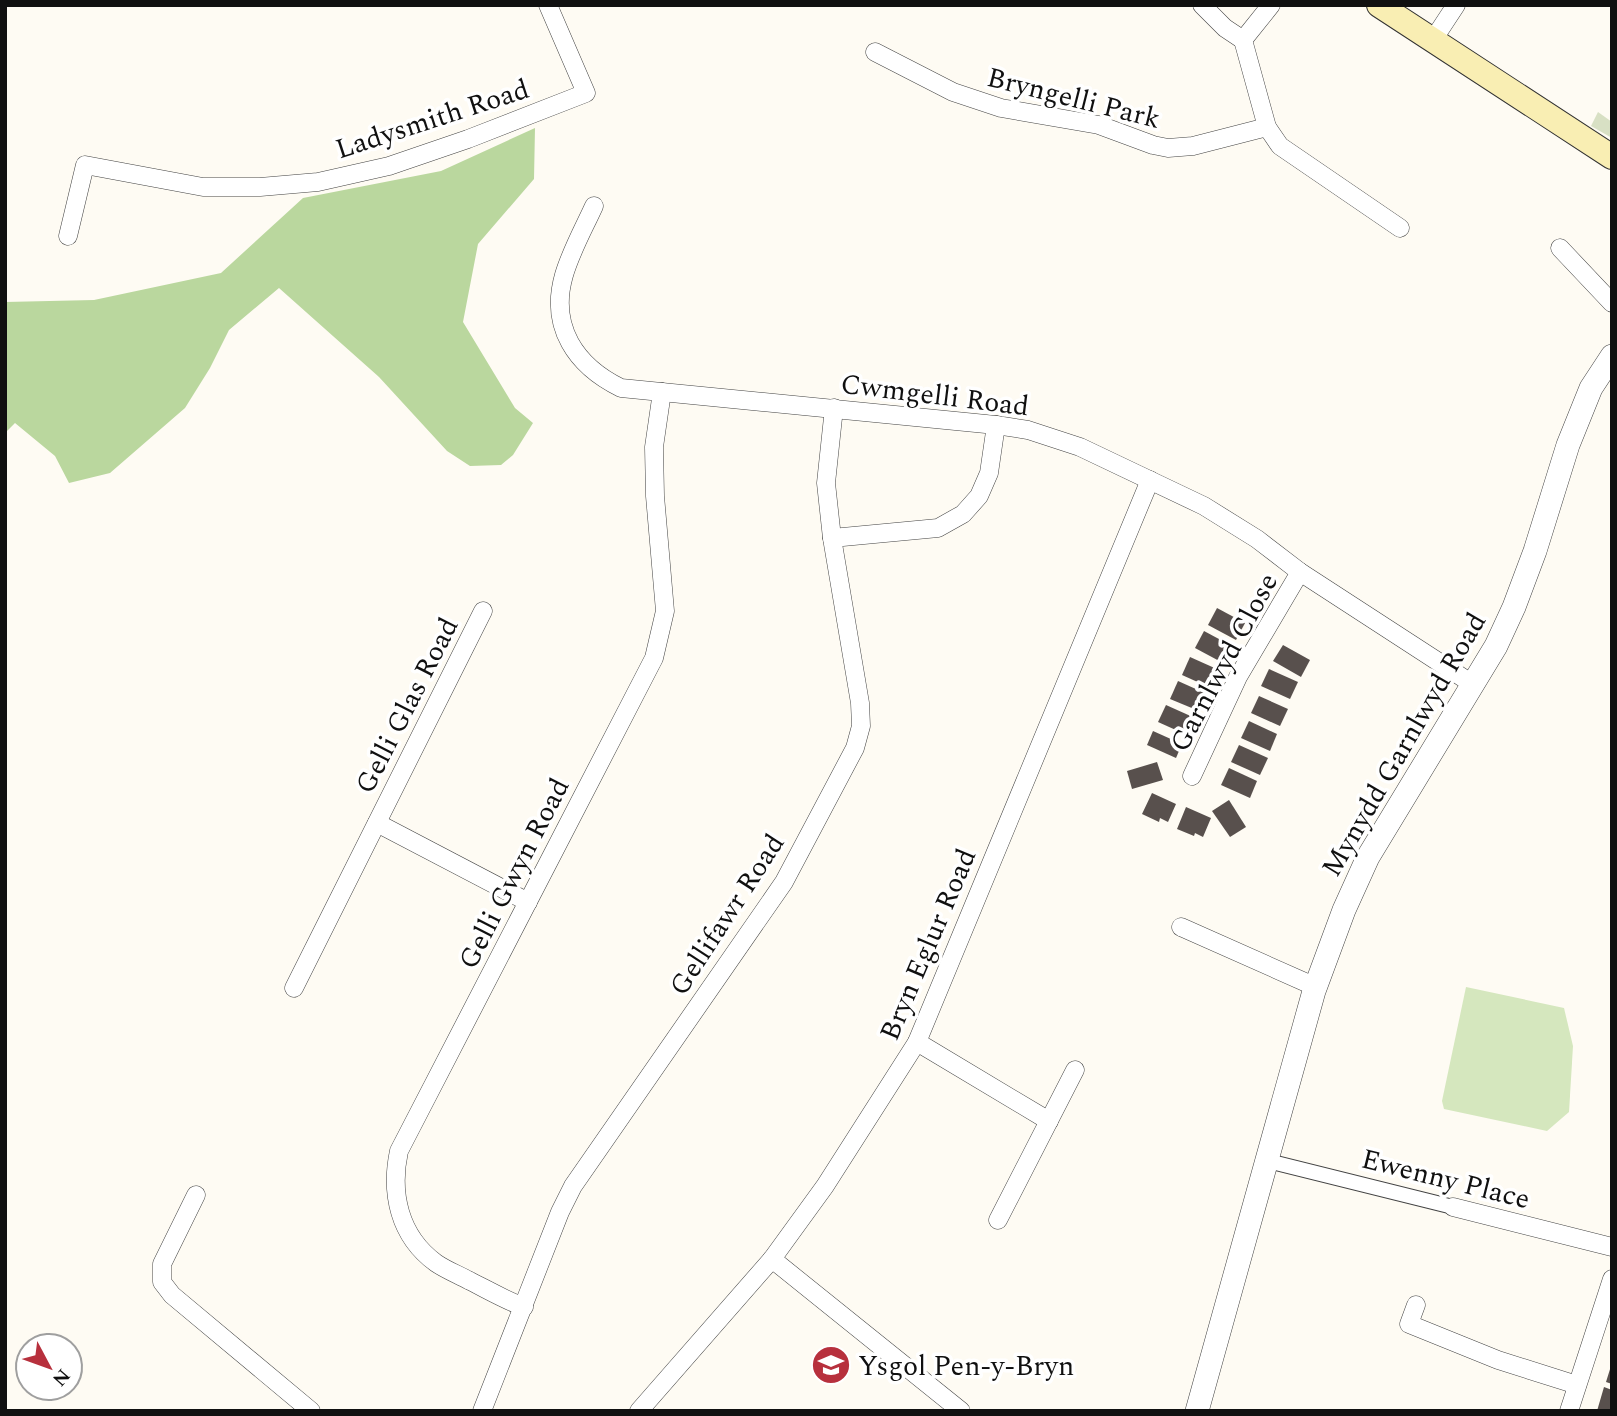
<svg xmlns="http://www.w3.org/2000/svg" width="1617" height="1416" font-family="Spectral,serif">
	<style>
		.green { fill: #d5e7be }
		.forest { fill: #bad79e }
		.cemetery { fill: #d8e0c4 }
		.building { fill: #58504d }
		.lines { fill: none; stroke-linecap: round; stroke-linejoin: round }
		.pedestrian-casing { stroke: #434343; stroke-width: 16 }
		.minor-casing { stroke: #434343; stroke-width: 19 }
		.tertiary-casing { stroke: #434343; stroke-width: 24 }
		.secondary-casing { stroke: #323232; stroke-width: 26 }
		.pedestrian { stroke: #fff; stroke-width: 14 }
		.minor { stroke: #fff; stroke-width: 18 }
		.tertiary { stroke: #fff; stroke-width: 23 }
		.secondary { stroke: #f9eeb3; stroke-width: 24 }
		.labels { text-anchor: middle; stroke-width: 7; stroke-linejoin: round; paint-order: stroke }
		.street-label { font-size: 28px; fill: #101010; stroke: #fff }
		.poi-label { font-size: 28px; fill: #101010; stroke: #fff; text-anchor: start }
	</style>
	<rect width="100%" height="100%" fill="#fefbf3"/>
	<polygon class="green" points="1466,987 1564,1008 1573,1046 1569,1112 1547,1131 1444,1109 1442,1101"/>
	<polygon class="forest" points="535,128 534,179 478,244 463,322 515,408 533,423 513,455 501,465 470,466 447,451 379,377 279,288 229,330 210,368 185,408 110,473 69,483 55,456 15,423 5,433 5,302 94,300 221,273 303,198 441,171"/>
	<polygon class="cemetery" points="1598,112 1612,122 1612,138 1591,126"/>
	<g class="building">
		<polygon points="1217,608 1245,623 1236,640 1208,625"/>
		<polygon points="1204,631 1232,646 1223,663 1195,648"/>
		<polygon points="1283,645 1310,660 1301,677 1273,661"/>
		<polygon points="1190,657 1219,670 1211,688 1182,675"/>
		<polygon points="1269,669 1298,682 1290,699 1261,686"/>
		<polygon points="1178,681 1207,694 1199,711 1170,699"/>
		<polygon points="1259,696 1288,709 1280,726 1251,713"/>
		<polygon points="1166,705 1195,718 1187,735 1158,722"/>
		<polygon points="1249,721 1277,734 1270,751 1241,738"/>
		<polygon points="1153,731 1182,744 1176,758 1147,745"/>
		<polygon points="1239,745 1268,758 1260,775 1231,762"/>
		<polygon points="1157,762 1163,780 1132,789 1127,771"/>
		<polygon points="1229,768 1257,781 1250,798 1221,785"/>
		<polygon points="1152,793 1176,804 1168,822 1160,818 1159,822 1142,814"/>
		<polygon points="1229,800 1246,827 1230,837 1212,811"/>
		<polygon points="1186,807 1211,818 1203,837 1195,833 1194,836 1177,829"/>
		<polygon points="1611,1366 1612,1366 1612,1384 1606,1382"/>
		<polygon points="1604,1387 1612,1390 1612,1411 1597,1411"/>
	</g>
	<g class="lines">
		<g class="pedestrian-casing">
			<polyline id="pedestrian" points="1268,1161 1453,1207"/>
		</g>
		<g class="minor-casing">
			<g id="minor">
				<polyline points="1202,5 1225,28 1243,40"/>
				<polyline points="1271,5 1243,40 1267,127 1280,146 1400,228"/>
				<polyline points="1433,40 1456,5"/>
				<polyline points="875,52 953,92 1001,108 1099,125 1153,145 1168,148 1193,146 1267,127"/>
				<path d="M 594,206 C 584,228 571,251 564,275 C 549,327 576,366 621,388 L 996,425 L 1028,430 L 1080,447 L 1204,506 L 1257,539 L 1300,572 L 1474,685"/>
				<polyline points="68,236 85,165 203,187 260,187 318,182 389,166 468,139 586,93 548,5"/>
				<polyline points="1560,248 1612,303"/>
				<polyline points="832,538 938,528 963,514 979,496 989,473 996,425"/>
				<polyline points="1192,776 1238,677 1300,572"/>
				<polyline points="377,823 528,902"/>
				<polyline points="1181,927 1316,987"/>
				<polyline points="294,988 483,611"/>
				<polyline points="917,1042 1049,1121"/>
				<polyline points="196,1195 162,1264 162,1282 172,1295 311,1411"/>
				<polyline points="1453,1207 1612,1247"/>
				<polyline points="998,1220 1075,1070"/>
				<polyline points="772,1259 961,1411"/>
				<polyline points="1416,1305 1409,1324 1498,1360 1577,1385"/>
				<path d="M 524,1307 C 505,1300 488,1290 470,1281 C 459,1275 446,1270 436,1263 C 399,1236 390,1193 399,1151 L 654,658 L 665,611 L 655,496 L 654,447 L 662,392"/>
				<polyline points="482,1411 560,1212 573,1186 784,882 855,748 861,726 860,703 832,538 826,483 834,408"/>
				<polyline points="639,1411 772,1259 825,1186 917,1042 1150,480"/>
				<polyline points="1569,1411 1612,1279"/>
			</g>
		</g>
		<g class="tertiary-casing">
			<polyline id="tertiary" points="1197,1411 1314,991 1344,910 1368,857 1496,646 1514,607 1535,551 1568,445 1591,388 1612,356"/>
		</g>
		<g class="secondary-casing">
			<polyline id="secondary" points="1379,5 1612,157"/>
		</g>
		<use href="#pedestrian" class="pedestrian"/>
		<use href="#minor" class="minor"/>
		<use href="#tertiary" class="tertiary"/>
		<use href="#secondary" class="secondary"/>
	</g>
	<defs>
		<g id="school-disc" transform="scale(2.0125)"><circle r="9.5" fill="#b7303d" stroke="#fff"/><path d="M0-5L7-2L0 1L-7-2ZM-4 1L0 2.5L4 1V4Q0 6-4 4Z" fill="#fff"/></g>
	</defs>
	<g fill-rule="evenodd">
		<use href="#school-disc" x="831" y="1365"/>
	</g>
	<g class="labels">
		<g class="street-label">
			<text transform="translate(1074 97) rotate(14)" y="10">Bryngelli Park</text>
			<text transform="translate(432 118) rotate(-18)" y="10">Ladysmith Road</text>
			<text transform="translate(935 394) rotate(7)" y="10">Cwmgelli Road</text>
			<text transform="translate(1223 662) rotate(-62)" y="10">Garnlwyd Close</text>
			<text transform="translate(406 705) rotate(-63)" y="10">Gelli Glas Road</text>
			<text transform="translate(1403 744) rotate(-60)" y="10">Mynydd Garnlwyd Road</text>
			<text transform="translate(513 873) rotate(-63)" y="10">Gelli Gwyn Road</text>
			<text transform="translate(726 914) rotate(-57)" y="10">Gellifawr Road</text>
			<text transform="translate(927 944) rotate(-67)" y="10">Bryn Eglur Road</text>
			<text transform="translate(1446 1178) rotate(14)" y="10">Ewenny Place</text>
		</g>
		<g class="poi-label">
			<text x="858" y="1375">Ysgol Pen-y-Bryn</text>
		</g>
	</g>
	<rect width="1617" height="1416" fill="none" stroke="#101010" stroke-width="14"/>
	<g transform="translate(49 1367) rotate(131)"><circle r="33" fill="#ffffff" stroke="#9f9f9f" stroke-width="2"/>
	<path d="M0-5L12 26L0 18L-12 26Z" fill="#b7303d"/>
	<text y="-10" font-size="19" font-weight="bold" text-anchor="middle" fill="#101010">N</text>
	</g>
</svg>
